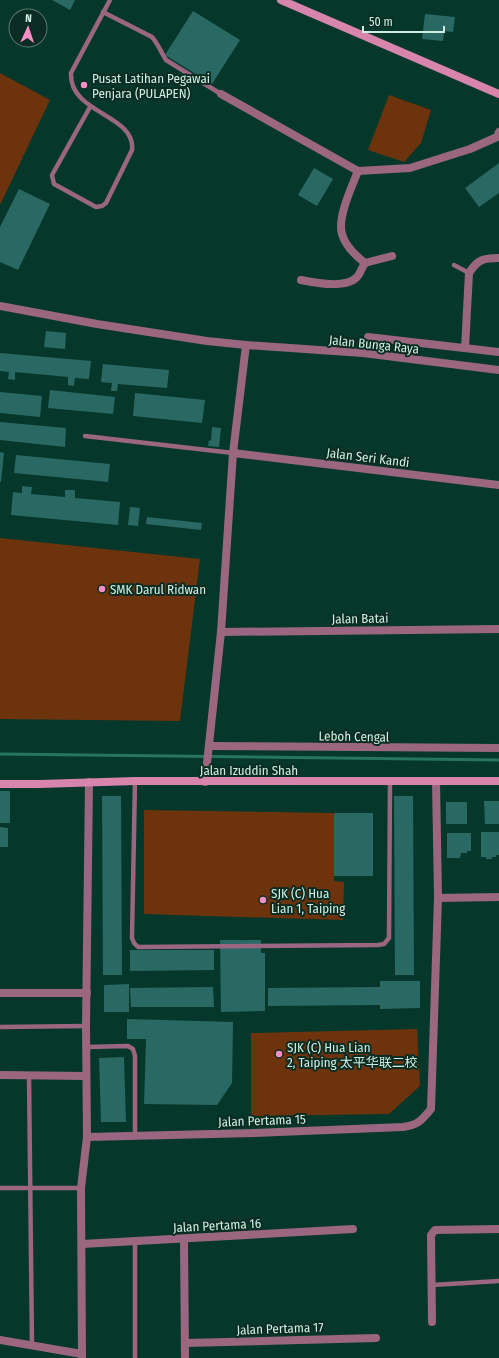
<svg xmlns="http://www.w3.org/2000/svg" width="499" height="1358" font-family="'Fira Sans Condensed','Noto Sans SC',sans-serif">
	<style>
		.green { fill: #6d330c }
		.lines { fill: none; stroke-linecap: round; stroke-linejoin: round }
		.stream { stroke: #27755d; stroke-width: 3 }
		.building { fill: #2a6864 }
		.service { stroke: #9b6780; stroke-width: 4.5 }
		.minor { stroke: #9b6780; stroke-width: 8 }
		.secondary { stroke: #d885ae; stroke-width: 8 }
		.poi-dot { fill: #fb8fc5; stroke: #0b2c22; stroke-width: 1.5 }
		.labels { text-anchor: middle; stroke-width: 4; stroke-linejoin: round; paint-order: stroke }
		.poi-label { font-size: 13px; fill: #cfeee1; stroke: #0b2c22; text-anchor: start }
		.street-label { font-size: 13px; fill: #cfeee1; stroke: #0b2c22 }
	</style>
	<rect width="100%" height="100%" fill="#05382a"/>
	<g class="green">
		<polygon points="0,73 50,100 0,205"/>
		<polygon points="389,95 431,110 421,143 404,162 368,150"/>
		<polygon points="0,538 200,559 180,721 0,719"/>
		<polygon points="144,810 334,813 334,881 344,882 343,920 144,914"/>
		<polygon points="417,1029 420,1086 389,1114 251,1116 251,1033"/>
	</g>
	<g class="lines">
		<polyline class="stream" points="0,754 499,760"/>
	</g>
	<g class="building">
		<polygon points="52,0 75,0 70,10"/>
		<polygon points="193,11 240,40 212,84 165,55"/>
		<polygon points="425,14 455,17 453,32 444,31 443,41 422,39"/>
		<polygon points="499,163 499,193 479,207 465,188"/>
		<polygon points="314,168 333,179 317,206 298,195"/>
		<polygon points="19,189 50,204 18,270 0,262 0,227"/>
		<polygon points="46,331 66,333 65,349 44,347"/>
		<polygon points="0,353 91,361 89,379 75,378 74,386 68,385 68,377 15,372 15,380 8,379 9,372 0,371"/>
		<polygon points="103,364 169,370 167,388 118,384 117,391 111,391 112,383 101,382"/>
		<polygon points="50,390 115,397 113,414 48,408"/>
		<polygon points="0,392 42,396 40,417 0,413"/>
		<polygon points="135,393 205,400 202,423 133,416"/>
		<polygon points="0,422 66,428 65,447 0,440"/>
		<polygon points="212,427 221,428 219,447 208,446 209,440 211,441"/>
		<polygon points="0,452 4,453 1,482 0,482"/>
		<polygon points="16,455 110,464 108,482 14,473"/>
		<polygon points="22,486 32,487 31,494 65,497 65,490 75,490 75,498 120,502 118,525 11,515 13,492 22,493"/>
		<polygon points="130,507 140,508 138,526 128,525"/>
		<polygon points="147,517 202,523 201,530 146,524"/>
		<rect x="0" y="791" width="10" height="32"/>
		<polygon points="102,796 121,796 122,975 103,975"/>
		<polygon points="394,796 413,796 414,975 395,975"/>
		<polygon points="484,801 499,801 499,824 485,824"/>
		<rect x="446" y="802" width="21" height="22"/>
		<rect x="334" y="813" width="39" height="63"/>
		<polygon points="0,827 8,828 8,847 0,847"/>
		<polygon points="481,832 499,832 499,855 496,855 496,857 492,857 492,859 486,859 486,857 481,857"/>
		<polygon points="447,833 471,833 471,851 467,851 467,853 461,853 460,858 447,858"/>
		<polygon points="220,940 261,940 261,953 265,953 265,1011 221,1012"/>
		<polygon points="130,950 214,950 214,970 130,971"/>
		<polygon points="380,981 420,981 420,1008 380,1009 380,1005 268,1006 268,988 380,987"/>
		<polygon points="129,984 129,1012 104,1012 104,985"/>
		<polygon points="213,987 214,1007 131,1007 130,988"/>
		<polygon points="127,1019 233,1022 232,1083 217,1105 144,1104 146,1039 127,1039"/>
		<polygon points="124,1057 126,1122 101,1122 99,1058"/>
	</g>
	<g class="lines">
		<g class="service">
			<path d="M 103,12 L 152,37 C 158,44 161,52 166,60 L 221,94"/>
			<path d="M 90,107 L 52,175 L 54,184 L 96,207 L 102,206 L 106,203 L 132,150 C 136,114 69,114 71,73 L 110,0"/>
			<polyline points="454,265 469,273"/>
			<polyline points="85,436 233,453"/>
			<polyline points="135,781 132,938 134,943 138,947 378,945 384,944 389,938 390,781"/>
			<polyline points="0,1027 86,1026"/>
			<polyline points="86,1047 128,1046 133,1049 135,1056 135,1136"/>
			<polyline points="29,1075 32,1346"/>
			<polyline points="0,1188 81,1188"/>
			<polyline points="135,1241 135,1358"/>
			<polyline points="432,1285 499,1281"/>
		</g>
		<g class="minor">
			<polyline points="221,94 358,171 410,168 470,149 497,137 499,132"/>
			<path d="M 358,171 C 352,186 337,218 342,234 C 345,245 356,256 365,263 L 392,256"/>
			<path d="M 301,280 C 315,283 346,289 357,277 C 360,274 362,267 365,263"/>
			<polyline points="0,306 97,324 207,341 246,345 363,353 499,370"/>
			<polyline points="368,337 499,352"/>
			<path d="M 465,348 L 469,273 C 478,259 484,258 499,258"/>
			<polyline points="233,453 499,485"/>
			<polyline points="221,632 499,629"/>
			<polyline points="209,746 499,748"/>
			<polyline points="205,782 221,632 233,453 246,345"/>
			<polyline points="438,898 499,897"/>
			<polyline points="0,993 87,993"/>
			<polyline points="0,1075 86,1076"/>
			<path d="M 87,1137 L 254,1133 L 403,1127 C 418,1125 422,1120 431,1109 L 438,898 L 436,781"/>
			<polyline points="184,1239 185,1358"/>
			<polyline points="82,1244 353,1229"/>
			<polyline points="432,1322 431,1235 435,1230 499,1229"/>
			<polyline points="0,1340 82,1354"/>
			<polyline points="185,1343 376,1338"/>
			<polyline points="82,1358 81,1188 87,1137 86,1026 89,782"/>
		</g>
		<g class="secondary">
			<polyline points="281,0 499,94"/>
			<polyline points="0,784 40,784 135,781 499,781"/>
		</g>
	</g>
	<g class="poi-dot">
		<circle cx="84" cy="85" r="4"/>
		<circle cx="102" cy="589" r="4"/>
		<circle cx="263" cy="900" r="4"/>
		<circle cx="279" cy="1054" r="4"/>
	</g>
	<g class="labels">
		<g class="poi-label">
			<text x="92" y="83">Pusat Latihan Pegawai<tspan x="92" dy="15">Penjara (PULAPEN)</tspan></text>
			<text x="110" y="594">SMK Darul Ridwan</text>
			<text x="271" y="898">SJK (C) Hua<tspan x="271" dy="15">Lian 1, Taiping</tspan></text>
			<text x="287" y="1052">SJK (C) Hua Lian<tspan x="287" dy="15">2, Taiping 太平华联二校</tspan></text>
		</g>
		<g class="street-label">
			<text transform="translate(374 344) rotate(6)" y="5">Jalan Bunga Raya</text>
			<text transform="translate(368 457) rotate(7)" y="5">Jalan Seri Kandi</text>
			<text transform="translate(360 618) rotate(-1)" y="5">Jalan Batai</text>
			<text transform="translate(354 736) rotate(1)" y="5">Leboh Cengal</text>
			<text x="249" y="775">Jalan Izuddin Shah</text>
			<text transform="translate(262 1120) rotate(-2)" y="5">Jalan Pertama 15</text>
			<text transform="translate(217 1225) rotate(-3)" y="5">Jalan Pertama 16</text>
			<text transform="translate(280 1328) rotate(-2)" y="5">Jalan Pertama 17</text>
		</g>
	</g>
	<g transform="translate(28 28) rotate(3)"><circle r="19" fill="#0b2c22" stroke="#597a6e"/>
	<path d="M0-3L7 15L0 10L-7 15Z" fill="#fb8fc5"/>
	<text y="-6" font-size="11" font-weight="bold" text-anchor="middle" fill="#cfeee1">N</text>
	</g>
	<path d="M363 26v6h81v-6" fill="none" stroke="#cfeee1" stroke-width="2"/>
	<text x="369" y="26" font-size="12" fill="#cfeee1" stroke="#0b2c22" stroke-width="3" paint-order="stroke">50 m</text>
</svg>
